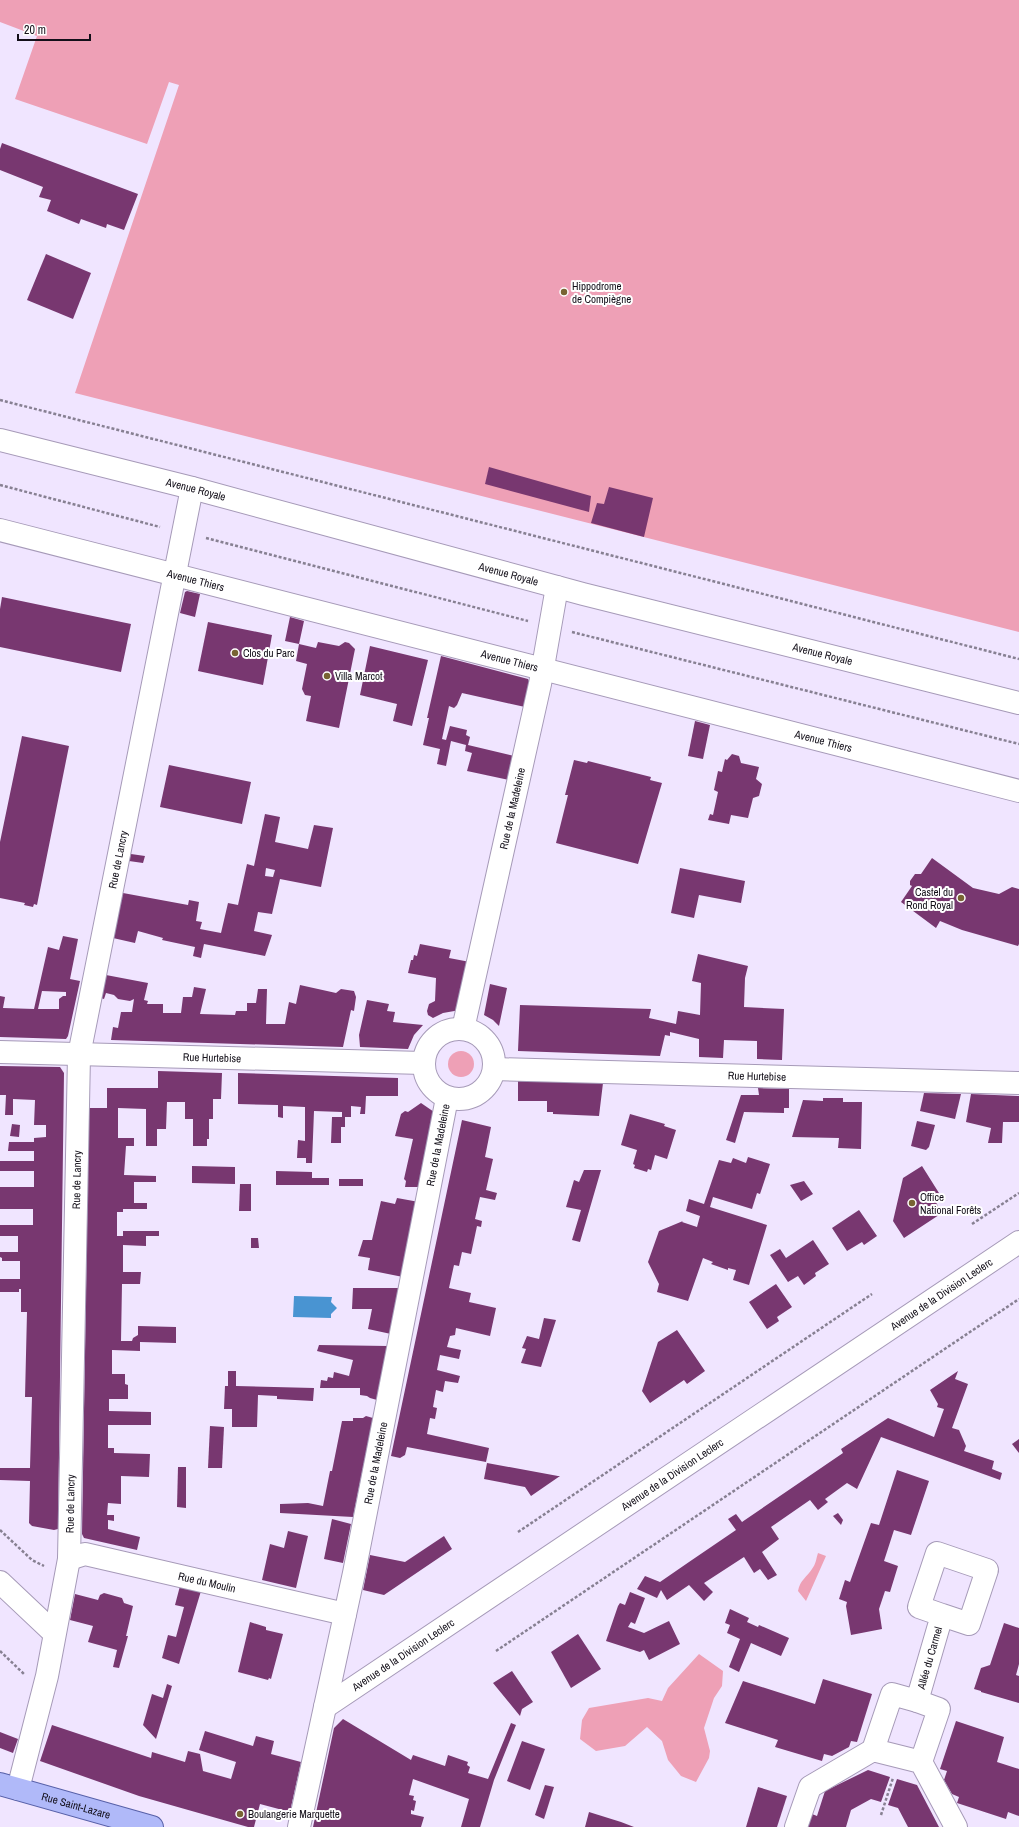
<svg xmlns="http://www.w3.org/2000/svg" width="1019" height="1827" font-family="'Archivo Narrow',sans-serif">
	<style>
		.green { fill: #eea0b6 }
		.water { fill: #4994d2 }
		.building { fill: #783770; fill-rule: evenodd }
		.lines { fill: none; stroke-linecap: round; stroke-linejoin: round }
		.minor-casing { stroke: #a69ab8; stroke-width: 24 }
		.major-casing { stroke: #5760a8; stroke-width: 24 }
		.path { stroke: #878092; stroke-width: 2.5; stroke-dasharray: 3 2; stroke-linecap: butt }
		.minor { stroke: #fff; stroke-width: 22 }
		.major { stroke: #b0b9f9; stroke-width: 22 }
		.poi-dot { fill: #786433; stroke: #fff; stroke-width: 1.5 }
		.labels { text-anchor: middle; stroke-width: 4; stroke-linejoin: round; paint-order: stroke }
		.poi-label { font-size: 11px; fill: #130f19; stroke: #fff; text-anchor: start }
		.street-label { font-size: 11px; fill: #130f19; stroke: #fff }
	</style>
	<rect width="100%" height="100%" fill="#f0e5ff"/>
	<g class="green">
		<polygon points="0,0 1019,0 1019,632 75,393 179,85 169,82 147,144 15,99 37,36 0,22"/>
		<circle cx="461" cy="1064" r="13"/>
		<path d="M 818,1553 L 826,1556 L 806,1601 L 798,1591 C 800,1580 807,1577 812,1569 C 816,1564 816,1559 818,1553 Z"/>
		<polygon points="699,1654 723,1671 722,1686 714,1698 704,1728 710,1751 709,1758 696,1782 681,1776 668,1760 662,1741 647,1727 625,1746 596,1751 580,1739 582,1720 589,1708 648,1698 662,1701 668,1688"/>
	</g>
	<polygon class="water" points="294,1296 332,1297 331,1302 337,1308 331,1314 331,1318 293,1317"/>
	<g class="building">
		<polygon points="2,143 138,194 124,230 107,224 106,228 81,219 79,224 47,211 51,200 39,197 43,187 0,170 0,149"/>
		<polygon points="46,254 91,273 73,319 27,300"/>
		<polygon points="489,467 591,496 589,512 485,484"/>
		<polygon points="609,487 653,498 644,537 591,523 597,503 604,504"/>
		<polygon points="187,591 200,594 195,617 180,613 185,592"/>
		<polygon points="2,597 131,624 121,672 0,647 0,609"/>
		<polygon points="290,617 304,621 299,644 316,648 318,642 339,646 345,642 349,643 355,649 339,728 306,721 311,696 305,695 302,689 307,664 296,661 299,644 285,641"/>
		<polygon points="208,622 272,635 263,685 198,671"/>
		<polygon points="370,646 428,660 412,726 393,721 397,704 360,695"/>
		<polygon points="441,656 528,679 530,683 525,707 462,693 457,705 454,708 449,706 442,739 446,740 450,726 467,730 466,735 470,737 468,745 514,756 509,780 467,771 472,753 465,751 466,745 451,741 446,766 437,764 440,749 423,745 429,718 427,718"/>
		<polygon points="695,721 710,725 703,759 688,756"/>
		<polygon points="22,736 69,746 37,905 34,904 33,907 24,905 25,903 0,898 0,842"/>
		<polygon points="732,754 739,756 741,763 759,767 756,779 762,784 759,796 753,798 748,818 731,815 729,824 708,820 710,814 713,815 718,792 714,790 718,771 722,772 725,759 727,760"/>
		<polygon points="574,760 587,763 588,761 651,777 650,780 662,783 638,864 556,843 568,795 565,795"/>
		<polygon points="169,765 251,782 242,824 160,807"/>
		<path d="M 265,814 L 280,817 L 275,842 L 308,849 L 314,825 L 333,828 L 321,887 L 280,879 L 272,914 L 258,912 L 254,931 L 272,935 L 265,956 L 204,944 L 201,958 L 193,956 L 195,947 L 162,940 L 163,938 L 138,931 L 135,943 L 113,938 L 123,893 L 188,905 L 189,900 L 199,902 L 196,921 L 202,922 L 200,929 L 221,933 L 228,903 L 238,905 L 247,864 L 254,866 ZM 266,868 L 275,870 L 273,877 L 265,876 Z"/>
		<polygon points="131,854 145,856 143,863 129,861"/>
		<polygon points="932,858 973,888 999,894 1012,887 1019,889 1019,944 1018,946 962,930 940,921 936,928 901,902 912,886 910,885 910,881 915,874 921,874"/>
		<polygon points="680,868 745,881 741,903 699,895 694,918 671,913"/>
		<path d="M 63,936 L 78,939 L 70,979 L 80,981 L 68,1036 L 66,1039 L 0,1037 L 0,996 L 5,997 L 3,1008 L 34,1009 L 48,947 L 59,950 ZM 42,991 L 66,992 L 66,996 L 63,996 L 59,999 L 59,1009 L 38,1009 Z"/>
		<polygon points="420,944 451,950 449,958 470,962 460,1010 443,1013 433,1018 428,1015 427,1011 429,1004 435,1001 436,978 408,973 411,960 413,960 414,955 417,956"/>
		<polygon points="698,954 748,966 745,978 744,1007 784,1009 782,1060 757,1059 757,1041 724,1040 723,1058 699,1057 699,1039 670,1032 670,1036 665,1035 660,1056 518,1051 520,1005 651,1009 649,1018 676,1024 678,1011 700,1015 701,983 692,981"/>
		<polygon points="106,975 148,983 144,1000 148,1001 147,1004 163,1004 163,1013 181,1013 183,997 192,997 194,987 206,989 200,1014 235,1015 236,1011 247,1011 247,1003 256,1003 258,989 267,989 266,1024 285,1024 289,1002 296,1004 300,985 336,993 341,989 354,991 356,997 354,1011 351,1010 343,1047 111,1040 113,1027 118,1028 121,1012 132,1012 134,999 130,1001 118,999 114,995 106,993 104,999 101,998"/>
		<polygon points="490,984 507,988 499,1026 493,1020 484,1015"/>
		<polygon points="367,1000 389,1004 387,1011 395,1012 393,1022 423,1025 414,1035 408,1049 360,1047 359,1035"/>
		<polygon points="0,1066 60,1067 64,1073 58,1529 54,1530 32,1526 29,1523 30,1481 0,1480 0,1468 30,1468 32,1397 25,1397 27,1312 21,1312 21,1289 19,1289 19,1292 0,1292 0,1279 20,1279 20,1261 2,1261 2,1258 0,1257 0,1252 18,1252 18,1236 0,1236 0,1225 33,1225 33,1209 0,1209 0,1187 34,1187 34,1171 0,1171 0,1161 34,1161 34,1151 8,1151 9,1142 34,1142 34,1138 46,1137 46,1125 34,1125 35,1100 13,1099 13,1115 5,1115 6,1095 0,1095"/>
		<polygon points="158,1071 222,1073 221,1099 213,1099 213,1119 209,1119 209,1139 207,1139 207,1146 193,1146 193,1119 185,1119 185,1102 167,1102 166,1129 157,1129 157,1146 146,1146 146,1109 118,1108 118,1138 134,1138 134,1146 126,1146 124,1175 156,1176 156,1182 134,1182 134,1203 147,1203 147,1209 123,1209 123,1212 117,1212 117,1236 123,1236 123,1231 159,1231 159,1236 146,1236 146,1246 123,1245 123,1272 141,1272 140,1284 122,1284 121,1341 132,1341 133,1338 138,1335 138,1326 176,1327 176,1343 140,1342 140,1351 112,1350 112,1374 125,1374 125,1384 128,1385 128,1399 109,1399 109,1411 151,1412 151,1425 108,1425 108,1448 114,1448 114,1453 150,1454 149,1477 121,1476 121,1504 108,1503 107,1515 114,1515 114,1521 108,1520 108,1529 140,1537 137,1550 84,1538 82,1534 89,1108 107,1108 107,1088 158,1088"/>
		<polygon points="238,1073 398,1078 398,1096 366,1096 365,1114 360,1114 361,1107 351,1106 351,1117 345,1117 345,1127 341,1127 341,1143 331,1143 332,1117 342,1117 342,1112 314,1111 312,1163 306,1163 306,1158 297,1158 298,1140 305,1141 305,1107 283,1106 283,1118 278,1117 278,1105 238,1104"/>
		<polygon points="518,1081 603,1083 599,1116 553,1114 553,1112 547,1112 547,1101 518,1101"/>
		<polygon points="758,1088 789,1089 789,1108 784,1108 784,1113 744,1112 735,1143 726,1140 741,1095 759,1095"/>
		<polygon points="924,1093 961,1094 955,1119 920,1111"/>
		<polygon points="971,1094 1019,1096 1019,1122 1003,1122 1002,1143 988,1143 991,1128 966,1122"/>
		<polygon points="823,1098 843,1098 843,1102 862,1102 861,1149 838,1148 839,1138 792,1137 803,1100 823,1101"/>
		<polygon points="421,1103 437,1114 422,1187 405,1187 406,1181 404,1179 413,1139 395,1136 401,1114 405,1111 408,1112"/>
		<polygon points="630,1114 665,1124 664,1126 676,1130 667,1159 655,1155 651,1170 648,1169 647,1172 634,1168 635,1165 633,1164 637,1150 621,1145"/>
		<polygon points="462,1120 491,1127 485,1157 493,1159 486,1190 497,1193 495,1200 480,1197 475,1219 482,1221 481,1227 477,1226 471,1254 462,1252 459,1266 454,1265 449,1288 471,1293 469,1302 496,1308 490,1336 456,1328 455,1335 450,1336 447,1347 461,1350 459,1359 440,1355 437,1370 460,1376 458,1383 445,1381 443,1392 436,1390 433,1407 437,1408 435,1419 430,1418 427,1434 489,1448 486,1462 407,1447 405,1455 400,1458 391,1456"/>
		<polygon points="917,1121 935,1125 929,1147 926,1150 911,1146"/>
		<polygon points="12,1124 20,1125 19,1137 10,1136"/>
		<polygon points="748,1157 770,1164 760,1194 757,1193 752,1209 713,1197 710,1207 767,1225 749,1285 733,1280 736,1270 728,1268 728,1270 711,1264 713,1262 703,1258 688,1301 657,1292 659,1284 648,1262 659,1231 683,1221 682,1222 697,1227 700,1216 686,1211 689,1199 704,1204 719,1160 731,1163 733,1158 746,1163"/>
		<polygon points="192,1166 235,1167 235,1184 192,1183"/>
		<polygon points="922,1166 939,1193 933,1197 942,1213 904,1238 893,1221 903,1178"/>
		<polygon points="584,1170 601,1170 580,1242 572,1240 581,1210 566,1207 574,1180 579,1182"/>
		<polygon points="276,1171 312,1172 312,1178 329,1178 329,1185 276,1185"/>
		<rect x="339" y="1179" width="24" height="7"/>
		<polygon points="804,1181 813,1194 801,1201 790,1185"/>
		<polygon points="240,1184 251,1184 251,1211 239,1211"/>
		<polygon points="397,1198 419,1202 403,1277 368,1270 370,1258 358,1256 363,1240 372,1240 381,1201 395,1204"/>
		<polygon points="859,1210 877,1236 864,1245 862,1242 847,1251 832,1228"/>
		<polygon points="251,1238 258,1238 259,1248 251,1248"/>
		<polygon points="813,1240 829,1264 815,1273 816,1276 804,1285 798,1276 788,1282 770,1255 780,1249 786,1258"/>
		<polygon points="776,1284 792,1307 777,1317 779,1321 767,1329 749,1302"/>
		<polygon points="353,1288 401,1288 391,1334 368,1329 372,1309 352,1309"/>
		<polygon points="544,1318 556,1320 541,1367 521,1363 526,1349 522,1348 527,1336 539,1339"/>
		<polygon points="677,1330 705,1371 687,1384 684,1380 650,1403 642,1391 658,1342"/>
		<polygon points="319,1345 388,1346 377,1400 370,1398 367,1396 360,1395 360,1388 320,1388 321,1380 327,1381 328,1377 333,1378 334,1372 349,1376 353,1360 317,1351"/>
		<polygon points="228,1371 236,1371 236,1386 314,1388 313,1401 277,1399 277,1396 258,1395 257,1427 232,1427 232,1409 224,1409 225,1386 228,1386"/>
		<polygon points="958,1371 955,1379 968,1384 952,1428 959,1430 966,1446 964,1451 994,1461 992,1469 1002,1473 1000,1480 881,1437 857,1489 847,1483 825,1499 828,1502 818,1510 810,1500 771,1527 779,1539 762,1552 777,1575 768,1580 760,1569 754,1573 744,1557 704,1583 713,1592 704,1601 689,1585 667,1600 661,1590 657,1598 637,1589 645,1576 660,1582 689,1562 736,1530 728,1519 736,1514 742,1522 843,1453 841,1449 888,1418 934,1437 944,1409 937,1407 938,1404 930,1390"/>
		<polygon points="366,1416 373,1418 353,1517 280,1513 280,1504 308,1503 323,1506 330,1471 332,1471 342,1421 353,1421 353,1418 363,1418"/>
		<polygon points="210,1426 224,1427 222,1468 208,1468"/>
		<polygon points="1019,1439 1019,1453 1012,1444"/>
		<polygon points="487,1463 558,1476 560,1476 531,1496 525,1487 484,1479"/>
		<polygon points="178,1467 186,1467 186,1508 177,1507"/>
		<polygon points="897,1470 929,1481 911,1535 894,1530 884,1561 898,1566 890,1592 885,1591 879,1609 882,1629 851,1635 846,1606 847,1602 839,1599 845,1580 850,1582 871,1523 879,1525"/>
		<polygon points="838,1513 843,1520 841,1525 833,1516"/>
		<polygon points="332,1519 351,1524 343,1563 324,1559"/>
		<polygon points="288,1531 308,1536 296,1588 262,1580 270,1544 284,1548"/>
		<polygon points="444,1536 452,1549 384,1595 363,1590 370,1555 405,1562"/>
		<polygon points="180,1586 201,1591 179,1664 162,1658 168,1635 176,1637 184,1607 175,1605"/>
		<polygon points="630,1592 645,1598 635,1624 631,1622 628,1627 644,1633 669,1621 680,1644 649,1660 644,1650 640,1652 606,1641 618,1606 620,1603 625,1605"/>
		<polygon points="104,1593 122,1598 124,1603 133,1606 126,1636 128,1636 119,1668 113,1667 117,1650 88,1642 93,1626 70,1620 75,1594 98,1600 100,1595"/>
		<polygon points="730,1609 749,1618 747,1622 758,1627 759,1625 789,1638 781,1656 751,1643 739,1672 729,1667 740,1639 727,1633 730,1625 725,1623"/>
		<polygon points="250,1622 266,1627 266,1630 283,1634 271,1679 269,1678 268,1680 238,1672"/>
		<polygon points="1004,1623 1019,1628 1019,1664 1016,1675 1019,1676 1019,1703 981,1692 981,1691 974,1689 981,1668 990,1665"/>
		<polygon points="578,1634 601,1669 571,1688 551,1652"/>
		<polygon points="512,1671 533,1702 522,1709 520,1716 493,1683"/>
		<polygon points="823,1679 872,1694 857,1742 851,1741 849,1747 832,1756 824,1754 822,1761 775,1747 778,1740 725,1723 743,1681 815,1704"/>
		<polygon points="167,1684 172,1686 156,1739 143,1725 152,1694 163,1698"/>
		<polygon points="343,1719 411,1760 413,1755 445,1766 448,1755 468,1762 467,1765 470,1767 468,1773 488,1779 511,1723 516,1725 494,1780 480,1827 461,1827 469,1799 413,1779 409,1795 414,1796 413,1800 416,1801 414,1811 411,1810 411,1814 424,1817 421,1827 313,1827 334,1728"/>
		<polygon points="956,1721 1004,1737 997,1762 1019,1769 1019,1816 1008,1812 1006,1819 957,1803 959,1797 952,1794 944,1780 947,1771 940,1769"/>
		<polygon points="52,1725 151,1758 152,1752 185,1762 188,1751 200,1754 203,1771 231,1779 236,1762 199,1750 205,1731 253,1746 256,1736 274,1741 271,1754 301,1762 290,1812 260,1804 254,1827 248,1827 139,1796 40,1761"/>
		<polygon points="0,1732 18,1739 13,1753 0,1748"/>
		<polygon points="522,1741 545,1749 530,1790 507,1781"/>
		<polygon points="868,1770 890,1777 881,1802 871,1799 851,1810 846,1827 808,1827 812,1814 817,1816 825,1791"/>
		<polygon points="897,1779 917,1785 939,1827 908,1827 898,1808 888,1805"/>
		<polygon points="545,1785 554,1787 544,1819 535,1815"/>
		<polygon points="758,1787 787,1796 777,1827 746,1827"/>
		<polygon points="589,1812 621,1822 634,1827 585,1827"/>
	</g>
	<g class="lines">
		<g class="minor-casing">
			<g id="minor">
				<path id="s1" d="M 0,440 L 192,488 L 583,594 L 1019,703"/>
				<path id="s2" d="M 0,530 L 1019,791"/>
				<circle cx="459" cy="1064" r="35"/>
				<path id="s3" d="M 463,1029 L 540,684 L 557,587"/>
				<path id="s4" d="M 0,1052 L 423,1063"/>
				<path id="s5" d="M 494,1069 L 1019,1083"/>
				<path id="s6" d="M 69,1559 L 85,1554 L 345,1614"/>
				<polyline points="0,1582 54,1633"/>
				<polyline points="917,1701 939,1709 921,1762"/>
				<path id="s7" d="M 325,1707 L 1019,1242"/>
				<path id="s8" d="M 873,1750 L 892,1694 L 917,1701 L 942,1615 L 969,1624 L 987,1570 L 937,1553 L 919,1607 L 942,1615"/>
				<path id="s9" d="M 18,1789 L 47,1676 L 69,1559 L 79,1055 L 192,488"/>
				<path id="s10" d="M 299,1827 L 354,1573 L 447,1098"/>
				<polyline points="796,1827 810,1787 873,1750 921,1762 956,1827"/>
			</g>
		</g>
		<g class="major-casing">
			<g id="major">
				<path id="s11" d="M 0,1784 L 152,1827"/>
			</g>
		</g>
		<g class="path">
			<polyline points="0,400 1019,659"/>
			<polyline points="0,485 160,527"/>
			<polyline points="206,538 528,621"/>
			<polyline points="572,632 1019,744"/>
			<polyline points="972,1224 1019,1193"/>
			<polyline points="0,1530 32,1560 44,1566"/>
			<polyline points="518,1532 872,1294"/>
			<polyline points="0,1651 24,1674"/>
			<polyline points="496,1651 1019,1299"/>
			<polyline points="881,1815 893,1778"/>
		</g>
		<use href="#minor" class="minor"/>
		<use href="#major" class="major"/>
	</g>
	<g class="poi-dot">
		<circle cx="564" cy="292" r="4"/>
		<circle cx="235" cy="653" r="4"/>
		<circle cx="327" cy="676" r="4"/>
		<circle cx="961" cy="898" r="4"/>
		<circle cx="912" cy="1203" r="4"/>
		<circle cx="240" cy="1814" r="4"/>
	</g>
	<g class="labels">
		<g class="poi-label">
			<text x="572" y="290">Hippodrome<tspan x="572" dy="13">de Compiègne</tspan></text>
			<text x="243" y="657">Clos du Parc</text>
			<text x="335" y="680">Villa Marcot</text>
			<text x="953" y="896" text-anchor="end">Castel du<tspan x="953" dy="13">Rond Royal</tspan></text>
			<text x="920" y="1201">Office<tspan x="920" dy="13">National Forêts</tspan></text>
			<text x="248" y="1818">Boulangerie Marquette</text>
		</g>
		<g class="street-label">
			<text dy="4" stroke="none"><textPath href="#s1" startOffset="202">Avenue Royale</textPath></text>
			<text dy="4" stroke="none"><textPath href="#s1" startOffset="526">Avenue Royale</textPath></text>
			<text dy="4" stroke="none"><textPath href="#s2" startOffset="202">Avenue Thiers</textPath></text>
			<text dy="4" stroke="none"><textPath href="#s1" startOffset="850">Avenue Royale</textPath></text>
			<text dy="4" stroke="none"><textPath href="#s2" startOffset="526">Avenue Thiers</textPath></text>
			<text dy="4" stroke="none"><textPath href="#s2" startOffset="850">Avenue Thiers</textPath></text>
			<text dy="4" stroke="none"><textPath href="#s3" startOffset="226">Rue de la Madeleine</textPath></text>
			<text dy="4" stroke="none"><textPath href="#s9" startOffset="939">Rue de Lancry</textPath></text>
			<text dy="4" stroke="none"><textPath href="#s4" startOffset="212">Rue Hurtebise</textPath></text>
			<text dy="4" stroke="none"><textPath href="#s5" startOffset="263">Rue Hurtebise</textPath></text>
			<text dy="4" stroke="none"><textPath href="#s10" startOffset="696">Rue de la Madeleine</textPath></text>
			<text dy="4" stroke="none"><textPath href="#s9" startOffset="615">Rue de Lancry</textPath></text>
			<text dy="4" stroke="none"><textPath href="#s7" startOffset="742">Avenue de la Division Leclerc</textPath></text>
			<text dy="4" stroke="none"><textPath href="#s10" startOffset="372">Rue de la Madeleine</textPath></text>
			<text dy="4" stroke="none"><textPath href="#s7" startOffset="418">Avenue de la Division Leclerc</textPath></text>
			<text dy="4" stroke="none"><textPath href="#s9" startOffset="291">Rue de Lancry</textPath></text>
			<text dy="4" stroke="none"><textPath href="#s6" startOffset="142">Rue du Moulin</textPath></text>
			<text dy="4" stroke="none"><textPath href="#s7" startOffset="94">Avenue de la Division Leclerc</textPath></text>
			<text dy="4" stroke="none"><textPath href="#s8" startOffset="130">Allée du Carmel</textPath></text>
			<text dy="4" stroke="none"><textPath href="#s11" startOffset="79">Rue Saint-Lazare</textPath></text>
		</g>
	</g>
	<path d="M18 34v6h72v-6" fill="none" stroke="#130f19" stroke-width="2"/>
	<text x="24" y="34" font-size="12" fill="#130f19" stroke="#ffffff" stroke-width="3" paint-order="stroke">20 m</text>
</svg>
